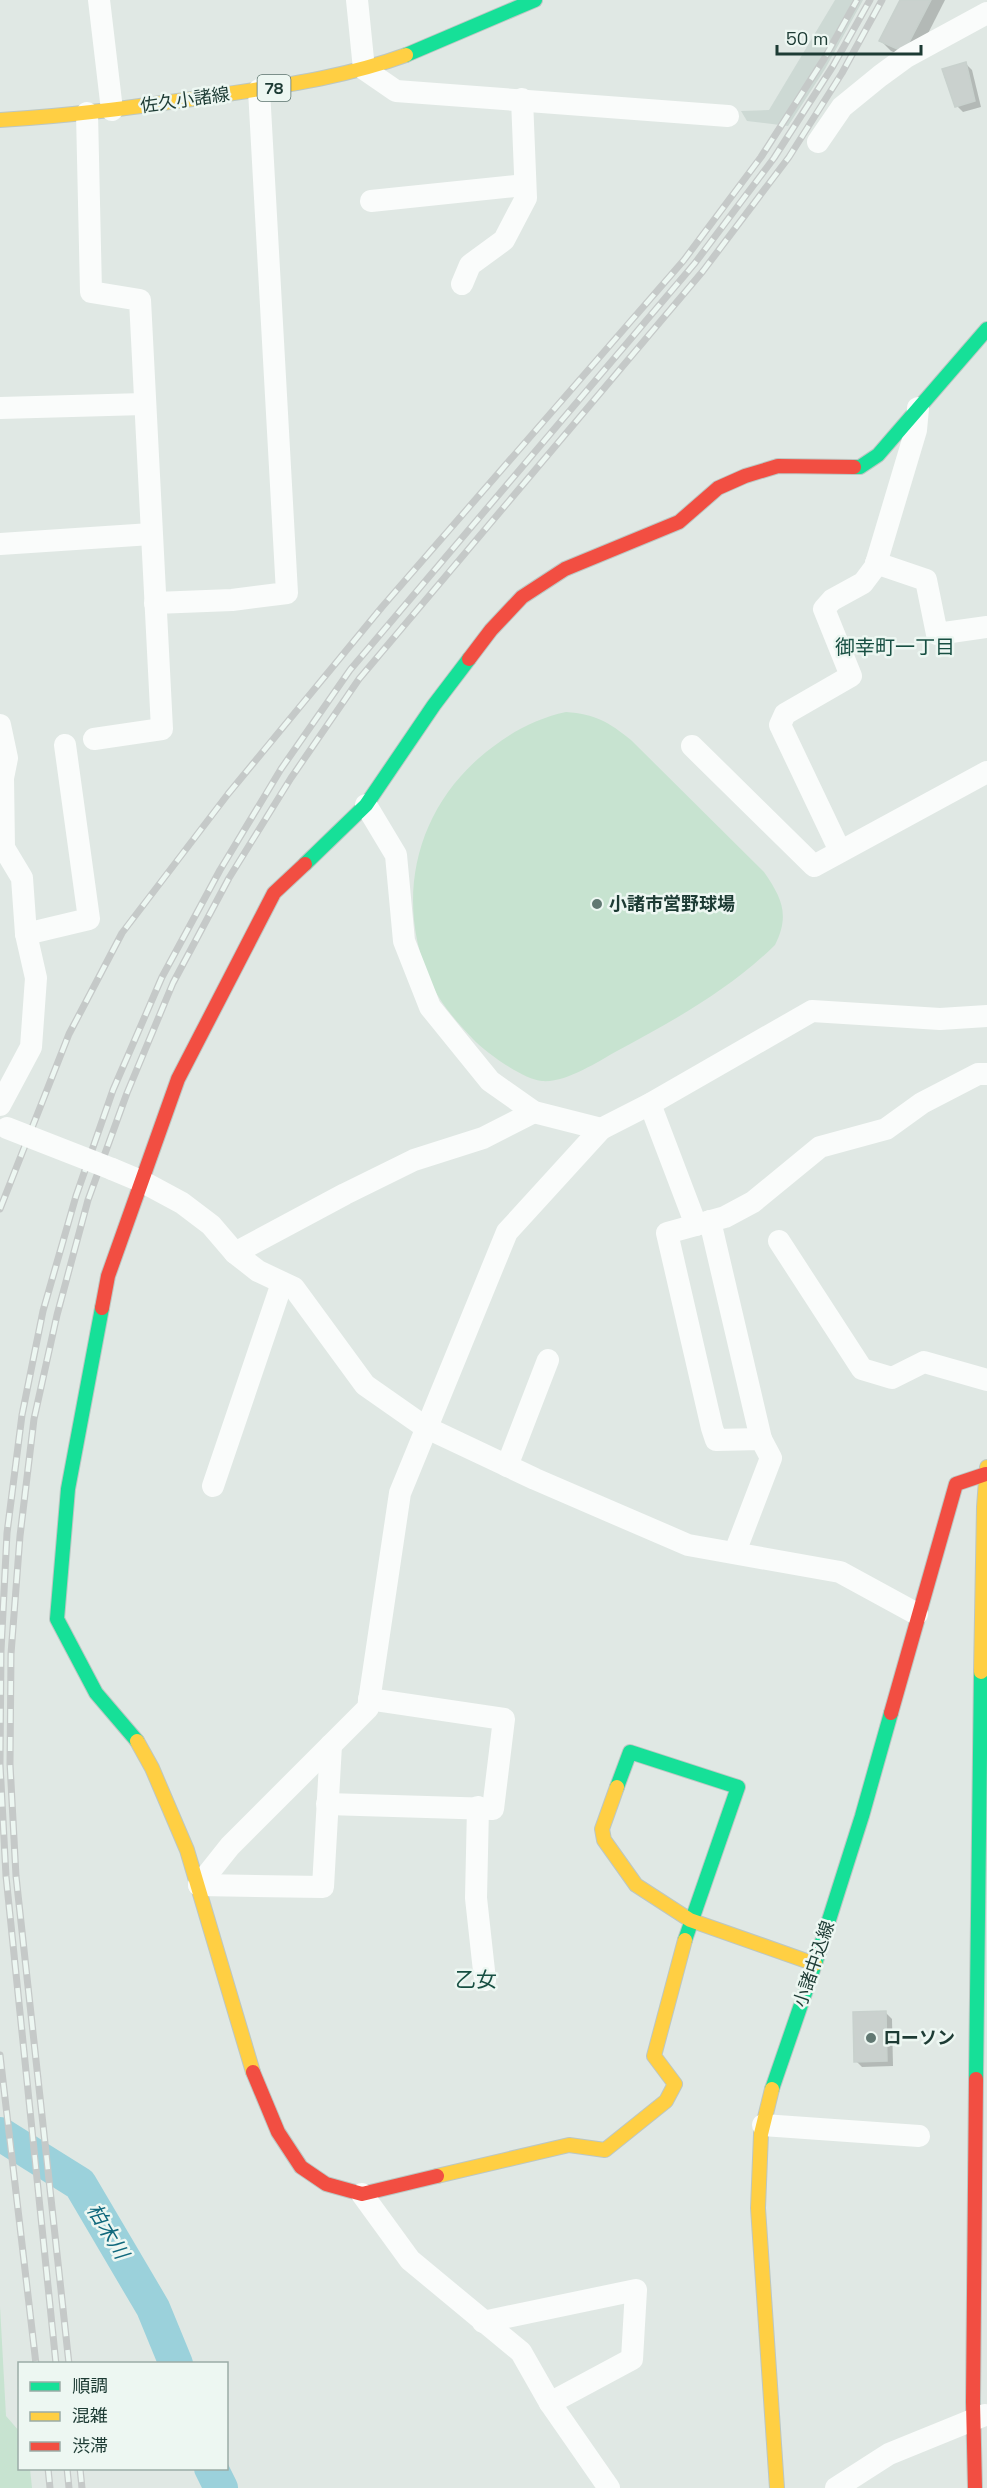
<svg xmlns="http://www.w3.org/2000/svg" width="987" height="2488" font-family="'Space Grotesk','Noto Sans JP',sans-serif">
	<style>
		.built { fill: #cdd9d4 }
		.green { fill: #c7e3d0 }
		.shadow { fill: #0003 }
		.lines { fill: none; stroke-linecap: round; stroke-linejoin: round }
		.river { stroke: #9bd1db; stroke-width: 34 }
		.building { fill: #cad1ce; stroke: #c8d1cd; stroke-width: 1.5 }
		.fast-casing { stroke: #bcc7c3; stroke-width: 16 }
		.slow-casing { stroke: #bcc7c3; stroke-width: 16 }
		.jam-casing { stroke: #bcc7c3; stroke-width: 16 }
		.street { stroke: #fafcfb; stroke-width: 22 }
		.fast { stroke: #16e098; stroke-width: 14 }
		.slow { stroke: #ffcf43; stroke-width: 14 }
		.jam { stroke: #f24e42; stroke-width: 14 }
		.rail-casing { stroke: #c5c9c8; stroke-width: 7 }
		.rail { stroke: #edf7f2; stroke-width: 4.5; stroke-dasharray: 14; stroke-linecap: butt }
		.street-bridge { stroke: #fafcfb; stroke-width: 22 }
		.poi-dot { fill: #617872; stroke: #edf7f2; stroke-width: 2 }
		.labels { text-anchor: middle; stroke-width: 5; stroke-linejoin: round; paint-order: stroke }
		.shield { fill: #edf7f2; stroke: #5b736d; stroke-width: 1.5 }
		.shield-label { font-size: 16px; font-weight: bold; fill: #1d3b34 }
		.street-label { font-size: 18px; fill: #1d3b34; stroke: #edf7f2 }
		.poi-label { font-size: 18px; font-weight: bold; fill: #1d3b34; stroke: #edf7f2; text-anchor: start }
		.neighbourhood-label { font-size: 20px; fill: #174f42; stroke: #edf7f2 }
		.water-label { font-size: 20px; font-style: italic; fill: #11697d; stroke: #edf7f2 }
		.quarter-label { font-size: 21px; fill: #174f42; stroke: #edf7f2 }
	</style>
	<rect width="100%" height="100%" fill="#e0e8e4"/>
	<polygon class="built" points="835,0 863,0 825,69 788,126 747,121 741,111 769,110"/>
	<g class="green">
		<path d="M 566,712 C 595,714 609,722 631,740 L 764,872 C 782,898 790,915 775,945 C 729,990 673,1021 617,1051 C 597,1062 566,1083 542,1081 C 524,1080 485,1052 473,1039 C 458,1023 442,1006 432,985 C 395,905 413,816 479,758 C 504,736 533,719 566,712 Z"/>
		<polygon points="0,2306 6,2416 19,2431 20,2468 30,2469 32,2488 0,2488"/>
	</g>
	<g class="shadow">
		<polygon points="902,0 945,0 914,61 891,51 881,41"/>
		<polygon points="966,64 972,70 981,107 963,112 957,106"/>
		<polygon points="886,2013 892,2019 893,2066 862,2067 856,2061"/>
	</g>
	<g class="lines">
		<g class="river">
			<polyline points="0,2134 80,2184 153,2308 176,2364"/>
			<polyline points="211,2468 221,2488"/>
		</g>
	</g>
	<g class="building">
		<polygon points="900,0 931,0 904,52 879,41"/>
		<polygon points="966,62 975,101 955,107 942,69"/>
		<polygon points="886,2011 887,2061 854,2062 853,2012"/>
	</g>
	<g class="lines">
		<g class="fast-casing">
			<g id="fast">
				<polyline points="406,55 535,0"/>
				<polyline points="854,467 860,467 878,455 987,329"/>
				<polyline points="305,864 366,805 434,705 469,659"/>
				<polyline points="102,1308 68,1489 57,1619 96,1693 137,1741"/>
				<polyline points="617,1787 630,1752 738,1787 685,1940"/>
				<polyline points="976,2079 981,1672"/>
				<polyline points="772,2089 815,1964 862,1816 891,1713"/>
			</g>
		</g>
		<g class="slow-casing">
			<g id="slow">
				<path d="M 0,120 C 72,116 142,106 214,96 C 279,86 343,78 406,55"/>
				<polyline points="981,1672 984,1507 987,1467"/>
				<polyline points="137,1741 152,1768 187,1850 253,2072"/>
				<polyline points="617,1787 602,1829 604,1840 636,1885 690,1920 815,1964"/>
				<polyline points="772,2089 761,2134 758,2208 777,2488"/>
				<polyline points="437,2176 569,2145 605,2150 666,2101 675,2084 654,2056 685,1940"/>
			</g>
		</g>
		<g class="jam-casing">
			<g id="jam">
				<polyline points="469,659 491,630 522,597 565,569 679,522 718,488 745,476 778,466 854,467"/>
				<polyline points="102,1308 108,1276 178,1079 274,893 305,864"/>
				<polyline points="891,1713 956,1484 986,1474"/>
				<polyline points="253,2072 278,2132 301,2167 326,2184 362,2194 437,2176"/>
				<polyline points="975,2488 973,2402 976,2079"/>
			</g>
		</g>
		<g class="street">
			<polyline points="99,0 112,110"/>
			<polyline points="357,0 364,69 396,91 728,116"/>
			<polyline points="87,113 91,292 140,300 162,729 94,739"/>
			<polyline points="818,142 842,107 880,76 906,57 987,13"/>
			<polyline points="371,201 525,185"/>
			<polyline points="462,284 470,265 504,240 526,198 522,99"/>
			<polyline points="0,408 144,404"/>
			<polyline points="0,544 151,534"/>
			<polyline points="876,563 926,580 937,634 987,627"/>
			<polyline points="155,603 232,600 287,593 259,90"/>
			<polyline points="0,725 7,758 3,778 4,848 22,878 26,934 36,978 31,1047 0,1105"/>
			<polyline points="692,746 814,866 987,772"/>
			<polyline points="366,805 396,855 404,941 430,1007 490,1081 534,1112 601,1129"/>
			<polyline points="840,851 780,725 785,714 851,676 824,609 832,600 863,583 875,567 916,430 918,408"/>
			<polyline points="26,934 89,919 65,745"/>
			<polyline points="650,1104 696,1225 667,1233 712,1428 716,1440 761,1439 771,1458 735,1552"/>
			<polyline points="112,1169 143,1182 182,1203 211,1225 235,1253 258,1271 294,1288 365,1385 425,1427 535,1479 688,1545 840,1572 917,1614"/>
			<polyline points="710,1221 761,1439"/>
			<polyline points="696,1225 725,1217 753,1202 820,1147 886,1129 922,1103 978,1074 987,1074"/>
			<polyline points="779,1241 862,1369 892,1378 924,1362 987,1380"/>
			<polyline points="235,1253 345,1194 414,1160 483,1138 534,1112"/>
			<polyline points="507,1466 548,1360"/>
			<polyline points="213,1486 282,1283"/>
			<polyline points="327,1804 493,1809 504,1719 369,1699"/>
			<polyline points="478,1807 476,1898 485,1980"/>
			<polyline points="199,1885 230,1846 368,1708 400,1493 507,1232 601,1129 650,1104 812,1011 940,1019 987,1016"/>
			<polyline points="199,1885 323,1887 331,1745"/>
			<polyline points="763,2125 919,2136"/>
			<polyline points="362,2194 410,2260 521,2352 550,2403 609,2488"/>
			<polyline points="483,2322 636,2290 632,2359 550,2403"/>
			<polyline points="836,2488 889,2454 985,2415"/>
		</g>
		<use href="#fast" class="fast"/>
		<use href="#slow" class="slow"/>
		<use href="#jam" class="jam"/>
		<g class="rail-casing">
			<g id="rail">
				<polyline points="0,1209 69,1034 122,933 228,794 382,607 684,260 761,157 824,59 857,0"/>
				<polyline points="0,2055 36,2364"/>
				<polyline points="56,2364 6,1876 0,1764 1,1651 7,1533 22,1415 43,1311 76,1196 113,1090 162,977 220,870 281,769 350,670 695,263 774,158 833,66 870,0"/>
				<polyline points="69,2364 16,1876 10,1764 11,1654 20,1536 34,1419 57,1315 88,1200 127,1093 173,983 229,878 291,778 359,679 703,271 789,157 842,73 882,0"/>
				<polyline points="48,2468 50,2488"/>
				<polyline points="67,2468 69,2488"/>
				<polyline points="80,2468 82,2488"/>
			</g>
		</g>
		<use href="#rail" class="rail"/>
		<polyline class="street-bridge" points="7,1128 112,1169"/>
	</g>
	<g class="poi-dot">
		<circle cx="597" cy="904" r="6"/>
		<circle cx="871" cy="2038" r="6"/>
	</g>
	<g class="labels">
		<rect class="shield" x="257.5" y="75" width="33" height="26" rx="4.5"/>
		<g class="shield-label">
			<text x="274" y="94">78</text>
		</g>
		<g class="street-label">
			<text transform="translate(185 100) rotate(-8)" y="6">佐久小諸線</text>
			<text transform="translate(814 1964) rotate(-71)" y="6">小諸中込線</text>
		</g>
		<g class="poi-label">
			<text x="609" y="910">小諸市営野球場</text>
			<text x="883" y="2044">ローソン</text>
		</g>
		<g class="neighbourhood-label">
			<text x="895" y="654">御幸町一丁目</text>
		</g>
		<g class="water-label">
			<text transform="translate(108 2231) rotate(59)" y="7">柏木川</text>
		</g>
		<g class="quarter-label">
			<text x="476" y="1987">乙女</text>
		</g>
	</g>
	<rect x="18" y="2362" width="210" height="108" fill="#edf7f2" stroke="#9aaca6" stroke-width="1.5"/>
	<rect x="30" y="2382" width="30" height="9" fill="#16e098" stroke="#9aaca6" stroke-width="1.5"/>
	<text x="72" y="2392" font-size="18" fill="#1d3b34">順調</text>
	<rect x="30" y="2412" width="30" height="9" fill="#ffcf43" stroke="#9aaca6" stroke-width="1.5"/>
	<text x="72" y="2422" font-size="18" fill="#1d3b34">混雑</text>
	<rect x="30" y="2442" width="30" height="9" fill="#f24e42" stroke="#9aaca6" stroke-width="1.5"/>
	<text x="72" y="2452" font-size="18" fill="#1d3b34">渋滞</text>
	<path d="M777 45v9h144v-9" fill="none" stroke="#1d3b34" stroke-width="3"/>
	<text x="786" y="45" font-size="18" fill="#1d3b34" stroke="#edf7f2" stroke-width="4.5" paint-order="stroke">50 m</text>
</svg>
